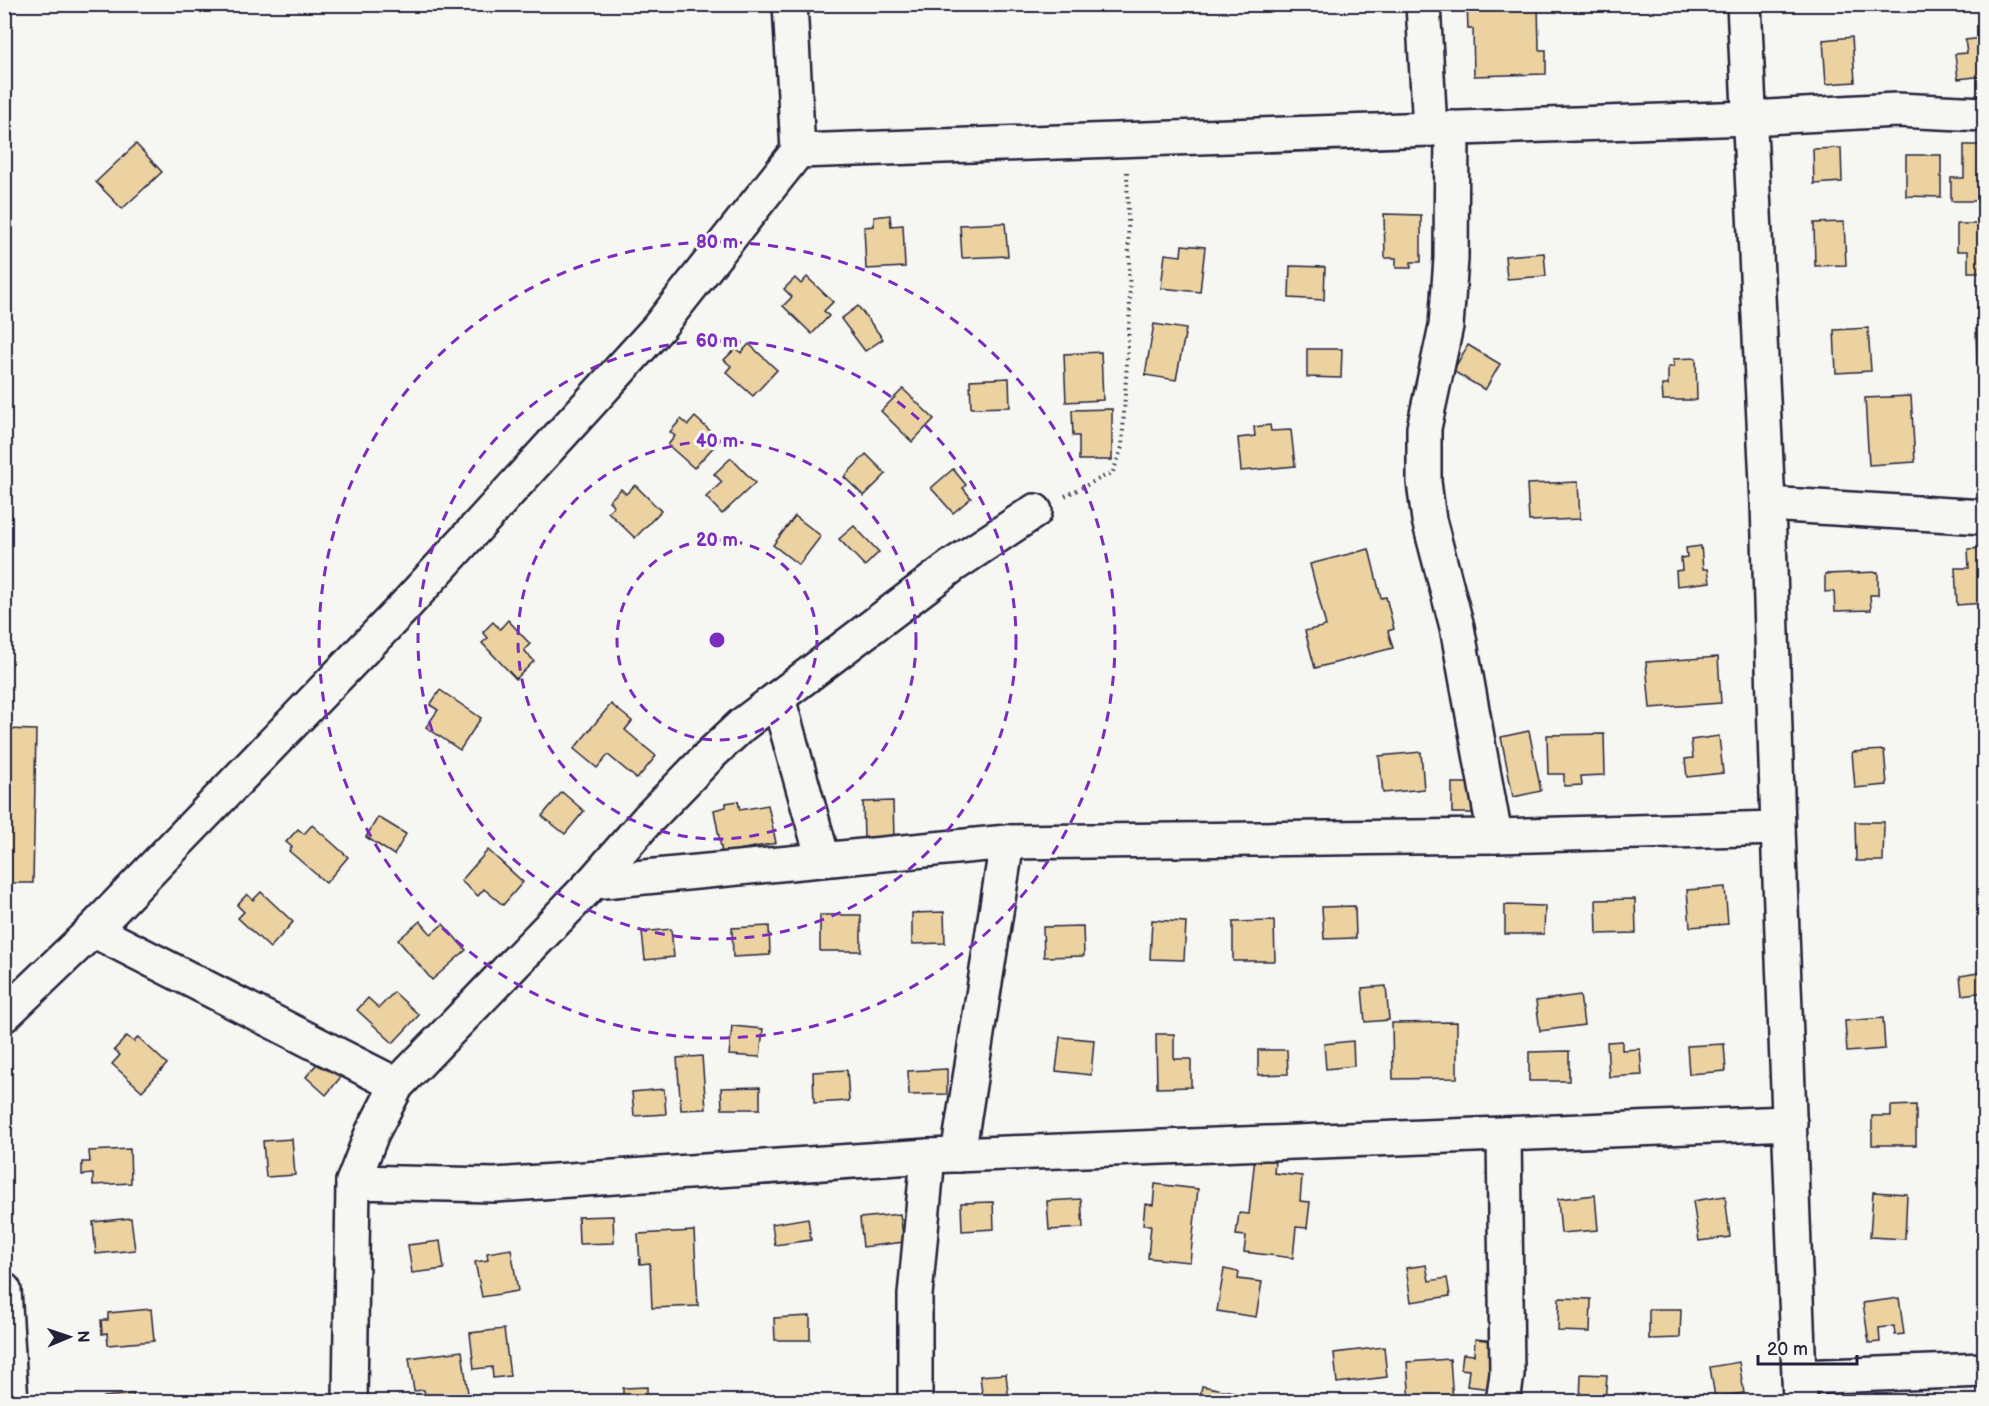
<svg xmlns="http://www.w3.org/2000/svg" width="1989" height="1406" font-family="'Balsamiq Sans',sans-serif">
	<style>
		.building { fill: #ecd2a1; stroke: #22223b; stroke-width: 1.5 }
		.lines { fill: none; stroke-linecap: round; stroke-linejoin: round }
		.minor-casing { stroke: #22223b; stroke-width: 38 }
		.path { stroke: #22223b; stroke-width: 4; stroke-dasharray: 1.5 4.5; stroke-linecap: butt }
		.minor { stroke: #f6f6f2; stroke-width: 33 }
		.ring { fill: none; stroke: #7b2cbf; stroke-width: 3; stroke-dasharray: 10 8 }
		.centre { fill: #7b2cbf; stroke: #f6f6f2; stroke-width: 3 }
		.ring-label { font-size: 18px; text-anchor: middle; font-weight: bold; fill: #7b2cbf; stroke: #f6f6f2; stroke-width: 6; stroke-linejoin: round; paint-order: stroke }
	</style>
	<rect width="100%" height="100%" fill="#f6f6f2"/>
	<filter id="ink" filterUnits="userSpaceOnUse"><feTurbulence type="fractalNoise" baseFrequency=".0167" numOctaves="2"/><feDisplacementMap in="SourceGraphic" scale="12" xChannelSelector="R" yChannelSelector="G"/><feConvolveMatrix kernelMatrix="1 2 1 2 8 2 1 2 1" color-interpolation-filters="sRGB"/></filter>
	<g filter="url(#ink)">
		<g class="building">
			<polygon points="1467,4 1538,4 1539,50 1546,50 1546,74 1474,76 1473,29 1468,29"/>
			<polygon points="1852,37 1855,82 1826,84 1823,40"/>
			<polygon points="1984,38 1984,76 1958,79 1955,54 1967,53 1965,40"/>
			<polygon points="136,144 162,172 122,209 96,182"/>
			<polygon points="1964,145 1984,145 1984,201 1951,201 1951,178 1964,178"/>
			<polygon points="1841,148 1842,182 1814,184 1813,149"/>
			<polygon points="1906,155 1941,155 1941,197 1906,196"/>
			<polygon points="1384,214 1421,215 1421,262 1411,262 1411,268 1396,268 1396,258 1385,258"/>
			<polygon points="890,215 891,226 903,225 905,267 866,269 864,227 874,226 874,217"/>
			<polygon points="1844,222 1846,265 1815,266 1814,223"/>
			<polygon points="1005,223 1008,256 962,258 960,225"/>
			<polygon points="1957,224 1984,224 1984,272 1968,272 1968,251 1957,251"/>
			<polygon points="1182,245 1205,247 1200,292 1161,288 1165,254 1181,256"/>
			<polygon points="1544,253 1546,276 1507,279 1505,256"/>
			<polygon points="1290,266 1325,267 1324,300 1289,298"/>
			<polygon points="807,277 833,302 824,311 829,316 812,334 783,306 792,297 784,289 795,278 801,284"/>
			<polygon points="858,306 883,339 865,351 841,319"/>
			<polygon points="1154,324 1186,329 1176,380 1145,375"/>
			<polygon points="1868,328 1871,371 1836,373 1834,330"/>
			<polygon points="1976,329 1984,329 1984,364 1977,364"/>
			<polygon points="749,344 777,370 753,396 726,372 731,366 724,360 736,348 741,353"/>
			<polygon points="1468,345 1500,364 1485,390 1453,371"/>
			<polygon points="1307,349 1342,349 1341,378 1307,377"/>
			<polygon points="1101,352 1103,400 1066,402 1064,354"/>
			<polygon points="1696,358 1697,400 1663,400 1662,385 1668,385 1668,367 1674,367 1673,359"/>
			<polygon points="1009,378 1010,407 971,408 970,380"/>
			<polygon points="903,389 934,419 912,442 881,411"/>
			<polygon points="1911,396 1915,462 1869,465 1865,398"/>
			<polygon points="1112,409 1112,460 1079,460 1079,436 1073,436 1072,410"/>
			<polygon points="695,417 720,440 694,468 668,445 675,436 670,432 681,419 688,425"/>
			<polygon points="1270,425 1271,431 1291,430 1295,466 1241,471 1238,438 1255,436 1254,427"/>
			<polygon points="866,454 886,474 864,496 844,477"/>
			<polygon points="731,458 755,483 722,514 706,497 722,482 714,474"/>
			<polygon points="953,469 966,485 963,488 971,498 953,513 931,488"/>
			<polygon points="1578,482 1580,519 1529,521 1527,484"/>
			<polygon points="635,485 661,511 635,538 608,512 614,506 609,501 621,489 626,494"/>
			<polygon points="795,516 821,536 799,565 773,545"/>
			<polygon points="854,526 879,552 865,566 839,539"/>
			<polygon points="1701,546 1703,569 1708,569 1710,582 1677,586 1676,571 1682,570 1681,558 1687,557 1686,548"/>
			<polygon points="1984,548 1984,603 1957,605 1955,568 1969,568 1968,549"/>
			<polygon points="1369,549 1381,598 1386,597 1394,629 1388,631 1393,648 1315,668 1305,631 1326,626 1310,564"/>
			<polygon points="1878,572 1878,595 1870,595 1871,610 1835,611 1834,591 1825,592 1825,574"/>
			<polygon points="508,620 530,644 524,650 534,661 516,679 482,643 488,638 483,632 493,622 500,629"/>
			<polygon points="1718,657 1721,703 1650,708 1646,662"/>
			<polygon points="440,690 481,718 460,750 426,727 438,710 430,705"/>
			<polygon points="611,704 632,721 625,730 656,756 637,779 608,755 597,768 574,749"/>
			<polygon points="4,729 36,730 33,883 4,883"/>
			<polygon points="1529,731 1541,791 1513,797 1501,737"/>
			<polygon points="1604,734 1605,775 1581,776 1582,785 1564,786 1564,774 1548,774 1547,735"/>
			<polygon points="1719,736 1723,773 1687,777 1685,759 1693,758 1691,740"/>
			<polygon points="1884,750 1887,785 1855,788 1852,752"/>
			<polygon points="1421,752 1424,789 1383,793 1379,756"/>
			<rect x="1452" y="783" width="24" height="30"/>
			<polygon points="562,792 584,811 565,834 542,816"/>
			<polygon points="738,801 740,810 768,805 776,843 722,853 714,810 726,807 726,803"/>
			<polygon points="893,801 894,839 864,839 863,802"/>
			<polygon points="378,817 406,834 394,855 366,837"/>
			<polygon points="1855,822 1884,822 1883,861 1856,861"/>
			<polygon points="312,825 348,857 326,883 289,851 292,847 286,842 298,829 304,834"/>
			<polygon points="488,850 523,882 503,905 484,889 478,896 461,881"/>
			<polygon points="1725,887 1728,924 1690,927 1687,890"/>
			<polygon points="261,892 293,922 270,948 238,918 244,912 237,905 247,894 253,900"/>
			<polygon points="1635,899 1636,933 1597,934 1596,900"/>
			<polygon points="1505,905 1545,906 1544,934 1505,934"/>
			<polygon points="1355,906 1356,938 1324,939 1322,907"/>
			<polygon points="944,912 945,943 912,944 912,913"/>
			<rect x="820" y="915" width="41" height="36"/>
			<polygon points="1152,920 1186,922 1184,960 1150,959"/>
			<polygon points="420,921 431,934 443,924 466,950 432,980 398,940"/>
			<polygon points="1274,921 1275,961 1233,961 1233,922"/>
			<polygon points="769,926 770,955 733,957 732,928"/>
			<polygon points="1083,926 1084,956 1044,957 1043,927"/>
			<polygon points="671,929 674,957 645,960 642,932"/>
			<polygon points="1984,972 1984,992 1962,995 1960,976"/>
			<polygon points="1386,986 1389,1020 1365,1022 1362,988"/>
			<polygon points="394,992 419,1015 393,1043 357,1010 368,998 379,1008"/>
			<polygon points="1580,995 1584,1025 1540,1031 1536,1001"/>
			<polygon points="1883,1018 1885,1049 1847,1052 1845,1021"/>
			<polygon points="1457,1022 1457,1078 1393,1079 1392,1023"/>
			<polygon points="732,1026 763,1029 760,1057 729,1055"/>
			<polygon points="1156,1034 1174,1034 1174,1059 1191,1059 1191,1087 1157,1088"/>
			<polygon points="127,1036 134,1042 138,1037 167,1064 142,1091 112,1064 120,1055 114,1050"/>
			<polygon points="1060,1037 1094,1040 1091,1075 1056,1071"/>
			<polygon points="1353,1041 1354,1066 1326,1069 1324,1044"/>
			<polygon points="1622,1041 1622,1050 1640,1049 1642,1075 1609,1077 1607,1042"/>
			<polygon points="1724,1044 1726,1071 1689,1074 1687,1046"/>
			<polygon points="1258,1050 1287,1050 1288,1074 1258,1075"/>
			<polygon points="1569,1051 1569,1081 1529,1081 1529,1052"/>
			<polygon points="324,1055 345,1072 326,1095 306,1077"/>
			<polygon points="702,1056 706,1109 681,1110 677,1058"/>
			<polygon points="947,1069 947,1094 909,1095 908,1071"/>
			<polygon points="847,1070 849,1101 814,1103 813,1072"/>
			<polygon points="760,1087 760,1109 722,1109 721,1088"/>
			<polygon points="664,1089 666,1114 634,1116 632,1092"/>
			<polygon points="1916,1105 1916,1145 1872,1145 1872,1116 1891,1116 1891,1106"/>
			<polygon points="292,1139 295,1175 266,1177 263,1141"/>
			<polygon points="130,1149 131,1183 93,1185 93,1174 82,1175 82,1162 90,1162 89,1151"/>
			<polygon points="1255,1157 1275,1160 1274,1173 1302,1176 1300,1201 1310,1202 1307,1228 1296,1227 1293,1258 1244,1252 1246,1236 1236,1235 1239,1213 1249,1214"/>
			<polygon points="1155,1184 1198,1189 1190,1262 1148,1258 1151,1225 1143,1225 1145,1204 1153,1205"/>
			<polygon points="1873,1192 1907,1194 1905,1239 1870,1237"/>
			<polygon points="1595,1195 1598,1230 1561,1233 1558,1199"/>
			<polygon points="1725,1196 1730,1237 1699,1241 1693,1201"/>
			<polygon points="1081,1199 1083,1228 1049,1230 1047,1201"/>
			<polygon points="993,1202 994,1229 962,1231 961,1203"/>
			<polygon points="900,1214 904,1242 863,1247 860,1218"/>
			<polygon points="613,1216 614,1243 579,1244 578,1217"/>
			<polygon points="131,1218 135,1250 96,1254 93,1222"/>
			<polygon points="808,1218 811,1240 775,1245 772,1224"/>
			<polygon points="694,1231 698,1306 652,1308 650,1263 640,1264 638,1234"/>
			<polygon points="440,1241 444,1269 412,1273 408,1245"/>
			<polygon points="511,1249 518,1291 482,1297 475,1262 488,1260 487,1253"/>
			<polygon points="1426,1265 1429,1281 1447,1278 1450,1296 1411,1302 1406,1268"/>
			<polygon points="1224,1269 1239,1272 1238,1279 1262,1282 1256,1317 1217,1311"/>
			<polygon points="1559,1298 1591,1299 1590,1332 1558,1331"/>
			<polygon points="1899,1298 1904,1334 1895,1335 1894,1326 1879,1328 1880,1342 1869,1343 1863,1303"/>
			<polygon points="151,1309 154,1341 108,1345 107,1333 102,1334 101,1320 108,1320 108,1313"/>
			<polygon points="1649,1309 1681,1309 1680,1338 1649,1339"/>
			<polygon points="810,1316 810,1340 775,1340 774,1318"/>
			<polygon points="504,1329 510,1376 493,1378 492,1367 474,1369 470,1333"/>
			<polygon points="1475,1339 1496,1341 1491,1389 1467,1386 1469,1370 1461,1369 1463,1354 1474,1355"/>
			<polygon points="1384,1347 1387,1377 1337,1383 1334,1353"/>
			<polygon points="462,1351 468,1393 426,1399 424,1390 414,1391 409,1358"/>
			<polygon points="1450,1359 1453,1402 1410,1402 1407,1362"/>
			<polygon points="1739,1362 1744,1393 1715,1397 1710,1367"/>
			<polygon points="1006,1374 1009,1402 983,1402 980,1376"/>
			<polygon points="1581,1374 1607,1375 1605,1402 1580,1402"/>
			<polygon points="1202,1386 1234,1392 1232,1402 1199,1402"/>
			<polygon points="647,1387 647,1402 623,1402 623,1388"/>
			<polygon points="133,1394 134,1402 104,1402 104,1397"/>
			<polygon points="291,1398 291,1402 213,1402 213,1399"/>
		</g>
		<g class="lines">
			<g class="minor-casing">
				<g id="minor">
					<polyline points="1423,4 1430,129"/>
					<polyline points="1744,4 1768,504 1778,828 1800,1402"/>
					<polyline points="1452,128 1451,259 1446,326 1424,428 1424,482 1429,520 1457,627 1495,836"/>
					<polyline points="798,151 1749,118 1896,110 1984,114"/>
					<polyline points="1768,504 1984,517"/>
					<polyline points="778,698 823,859"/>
					<polyline points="593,882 1007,842 1495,836 1778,828"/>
					<polyline points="93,930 397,1085"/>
					<polyline points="4,1015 93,930 404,607 658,328 798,151 790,4"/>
					<polyline points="958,1155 1007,842"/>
					<polyline points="353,1182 372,1133 397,1085 593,882 648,819 712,753 742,725 952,566 1035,511"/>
					<polyline points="4,1290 11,1402"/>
					<polyline points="1799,1377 1984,1370"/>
					<polyline points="350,1402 353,1182 495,1185 928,1156 1790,1123"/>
					<polyline points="915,1402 915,1295 928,1156"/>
					<polyline points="1503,1402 1507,1374 1504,1134"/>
				</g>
			</g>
			<polyline class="path" points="1065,496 1113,472 1122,447 1130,308 1127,172"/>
			<use href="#minor" class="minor"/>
		</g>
	</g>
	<g class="ring">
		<circle cx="717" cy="640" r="100"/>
		<circle cx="717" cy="640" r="199"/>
		<circle cx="717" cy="640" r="299"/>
		<circle cx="717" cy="640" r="398"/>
	</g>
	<circle cx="717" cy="640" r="9" class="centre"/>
	<g class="ring-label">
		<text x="717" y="248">80 m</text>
		<text x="717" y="347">60 m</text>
		<text x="717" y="447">40 m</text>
		<text x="717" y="546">20 m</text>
	</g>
	<rect width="1989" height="1406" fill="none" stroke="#f6f6f2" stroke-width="24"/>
	<rect x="12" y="12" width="1965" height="1382" fill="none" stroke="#22223b" stroke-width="2" filter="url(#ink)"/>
	<g transform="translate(69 1337) rotate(88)" stroke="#f6f6f2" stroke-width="4.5" paint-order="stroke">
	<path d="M0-4.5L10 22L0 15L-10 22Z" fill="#22223b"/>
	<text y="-9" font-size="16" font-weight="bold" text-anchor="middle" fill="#22223b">N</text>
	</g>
	<path d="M1758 1355v9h99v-9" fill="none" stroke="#22223b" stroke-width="3"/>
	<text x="1767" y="1355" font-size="18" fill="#22223b" stroke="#f6f6f2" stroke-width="4.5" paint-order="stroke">20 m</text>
</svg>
